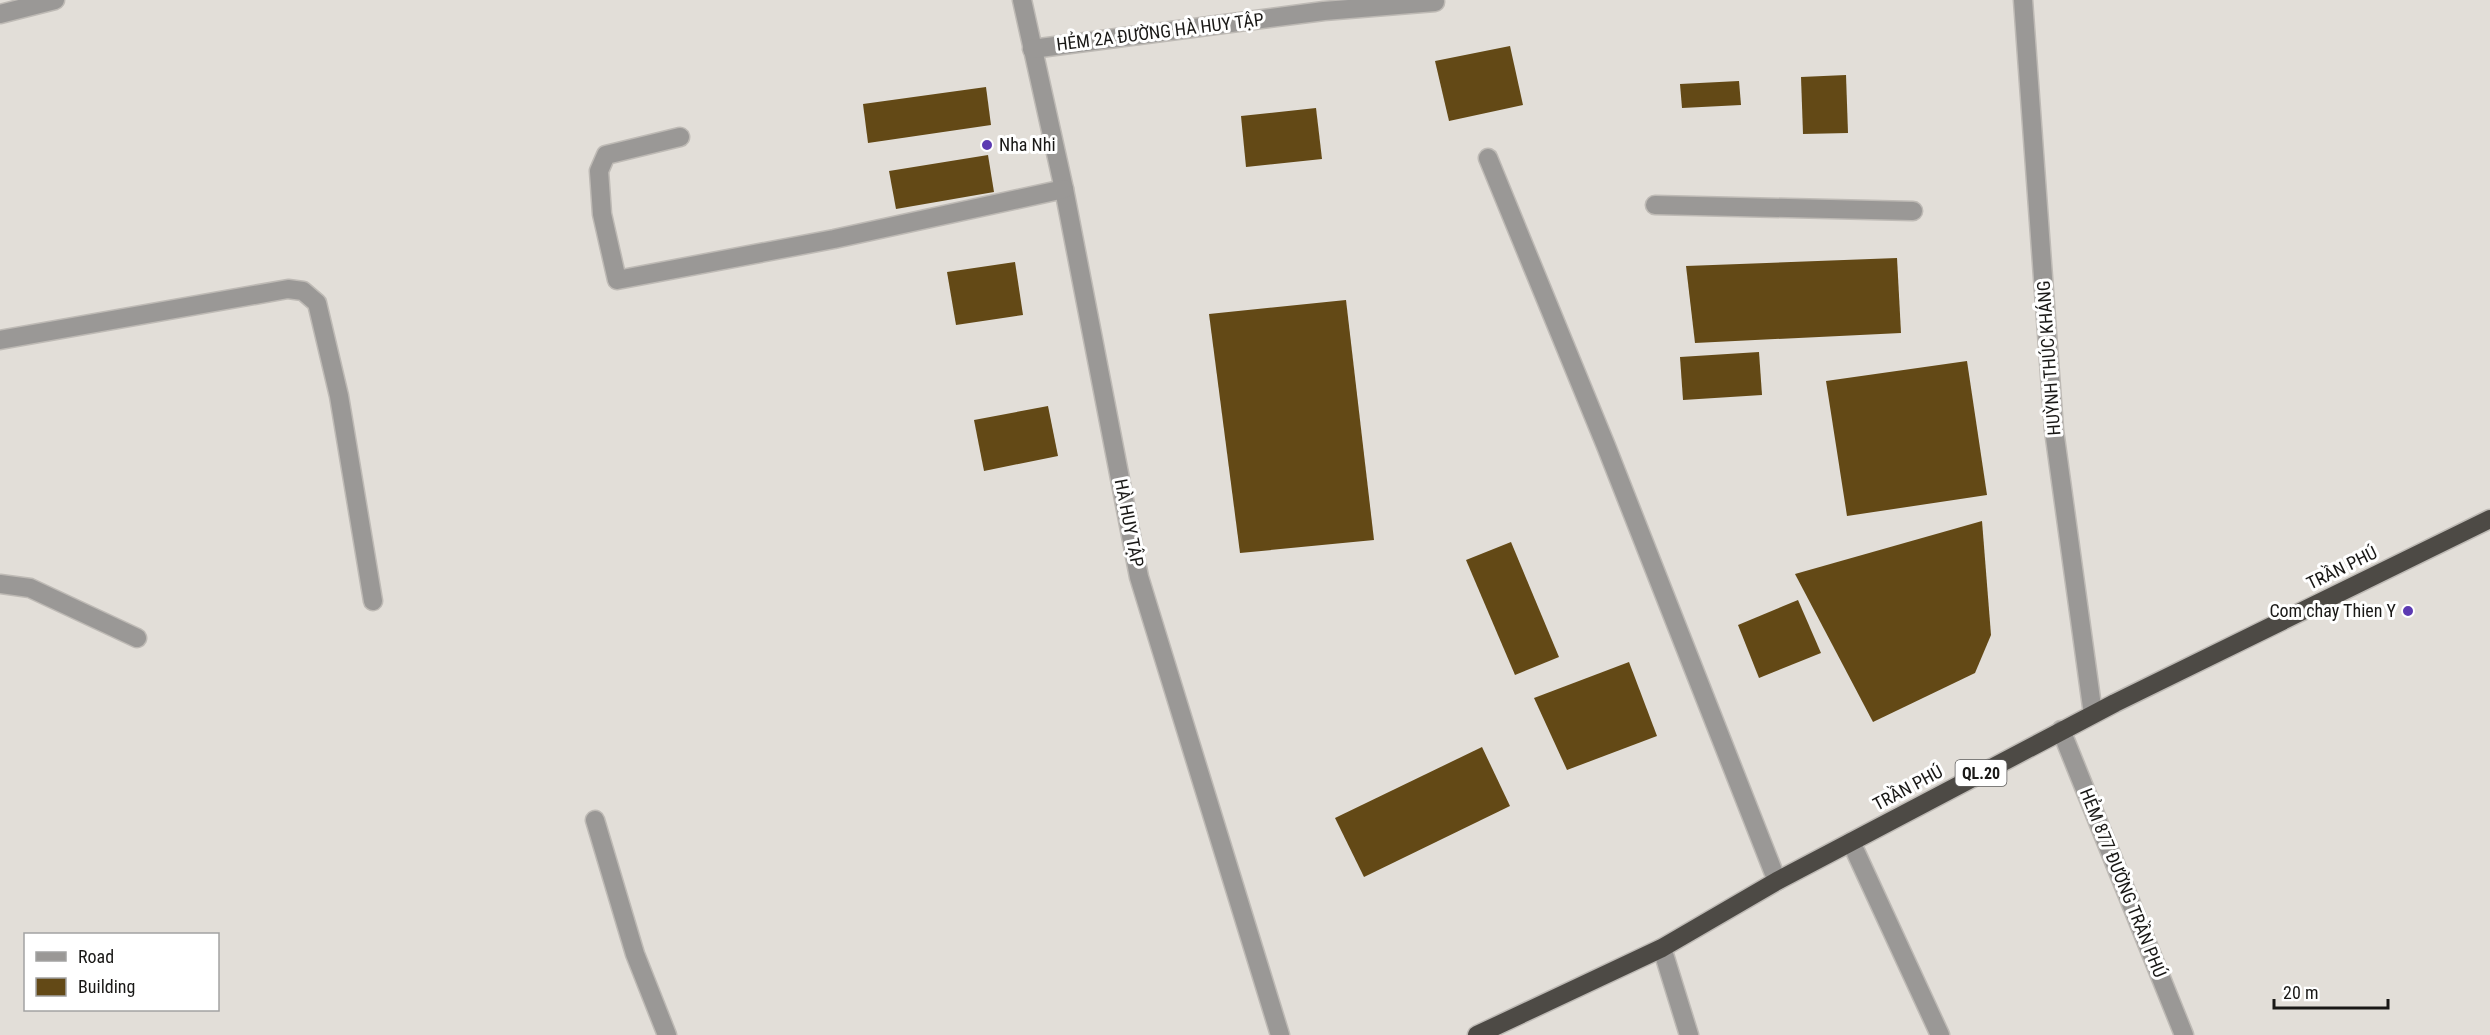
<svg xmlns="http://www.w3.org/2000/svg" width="2490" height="1035" font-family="'Roboto Condensed',sans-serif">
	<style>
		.building { fill: #634916 }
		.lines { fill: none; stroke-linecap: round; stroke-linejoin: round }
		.minor-casing { stroke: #bebab5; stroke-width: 21 }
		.highway-casing { stroke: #bebab5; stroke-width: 21 }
		.minor { stroke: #9a9896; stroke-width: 18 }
		.highway { stroke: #4d4a45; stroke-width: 18 }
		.poi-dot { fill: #5c3ab2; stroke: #fff; stroke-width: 2 }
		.labels { text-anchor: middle; stroke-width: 6; stroke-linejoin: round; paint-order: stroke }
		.shield { fill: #fff; stroke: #5e5d5c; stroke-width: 1.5 }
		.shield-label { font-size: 16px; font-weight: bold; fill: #191816 }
		.street-label { font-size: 18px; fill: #191816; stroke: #fff }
		.poi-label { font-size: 18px; fill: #191816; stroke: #fff; text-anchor: start }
	</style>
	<rect width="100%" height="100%" fill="#e2ded8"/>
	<g class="building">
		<polygon points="1510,46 1523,105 1449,121 1435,61"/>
		<polygon points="1846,75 1848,133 1803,134 1801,77"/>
		<polygon points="1739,81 1741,105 1682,108 1680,84"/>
		<polygon points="986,87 991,125 868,143 863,104"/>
		<polygon points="1316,108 1322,159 1246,167 1241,116"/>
		<polygon points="988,155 994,192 896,209 889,171"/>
		<polygon points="1897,258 1901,333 1695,343 1686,266"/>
		<polygon points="1015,262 1023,315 956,325 947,272"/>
		<polygon points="1346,300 1374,540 1240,553 1209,314"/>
		<polygon points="1759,352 1762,395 1683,400 1680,357"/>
		<polygon points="1967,361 1987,495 1847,516 1826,381"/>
		<polygon points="1048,406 1058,456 984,471 974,420"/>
		<polygon points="1982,521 1991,635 1975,673 1873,722 1795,574"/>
		<polygon points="1511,542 1559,657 1515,675 1466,560"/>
		<polygon points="1798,600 1821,653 1759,678 1738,625"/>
		<polygon points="1629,662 1657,736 1567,770 1534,698"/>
		<polygon points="1482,747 1510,806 1364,877 1335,818"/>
	</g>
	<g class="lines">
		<g class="minor-casing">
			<g id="minor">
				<polyline points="1022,0 1064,189 1139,577 1280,1035"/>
				<polyline points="2023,0 2054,430 2093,714"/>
				<polyline points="0,14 55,0"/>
				<polyline points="1032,49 1324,11 1435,2"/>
				<polyline points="680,137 606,155 599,171 602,214 617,280 834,239 1064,189"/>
				<polyline points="1488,158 1606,446 1777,881"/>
				<polyline points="1655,205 1913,211"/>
				<polyline points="0,340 288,289 303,291 317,303 339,396 373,601"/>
				<polyline points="0,584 30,588 137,638"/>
				<polyline points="2061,730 2184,1035"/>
				<polyline points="595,820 635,954 667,1035"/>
				<polyline points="1851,842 1940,1035"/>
				<polyline points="1662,948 1689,1035"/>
			</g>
		</g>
		<g class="highway-casing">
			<polyline id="highway" points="1477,1035 1662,948 1777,881 2115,703 2490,519"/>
		</g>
		<use href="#minor" class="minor"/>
		<use href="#highway" class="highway"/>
	</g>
	<g class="poi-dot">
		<circle cx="987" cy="145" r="6"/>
		<circle cx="2408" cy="611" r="6"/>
	</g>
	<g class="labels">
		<rect class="shield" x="1955.5" y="760" width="51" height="26" rx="4.5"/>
		<g class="shield-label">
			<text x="1981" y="779">QL.20</text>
		</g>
		<g class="street-label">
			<text transform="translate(1160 32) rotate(-7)" y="6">HẺM 2A ĐƯỜNG HÀ HUY TẬP</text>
			<text transform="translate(2049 358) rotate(-94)" y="6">HUỲNH THÚC KHÁNG</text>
			<text transform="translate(1129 523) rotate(79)" y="6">HÀ HUY TẬP</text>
			<text transform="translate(2342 568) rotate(-26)" y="6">TRẦN PHÚ</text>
			<text transform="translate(1908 788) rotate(-28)" y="6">TRẦN PHÚ</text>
			<text transform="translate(2123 883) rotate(68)" y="6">HẺM 877 ĐƯỜNG TRẦN PHÚ</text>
		</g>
		<g class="poi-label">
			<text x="999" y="151">Nha Nhi</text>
			<text x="2396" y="617" text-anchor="end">Com chay Thien Y</text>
		</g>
	</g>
	<rect x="24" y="933" width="195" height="78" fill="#ffffff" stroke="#a3a3a2" stroke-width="1.5"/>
	<rect x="36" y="952" width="30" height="9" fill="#9a9896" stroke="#a3a3a2" stroke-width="1.5"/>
	<text x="78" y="963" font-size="18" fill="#191816">Road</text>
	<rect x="36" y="978" width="30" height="18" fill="#634916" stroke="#a3a3a2" stroke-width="1.5"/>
	<text x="78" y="993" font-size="18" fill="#191816">Building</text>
	<path d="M2274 999v9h114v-9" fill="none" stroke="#191816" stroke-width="3"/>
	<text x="2283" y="999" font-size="18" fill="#191816" stroke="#ffffff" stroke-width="4.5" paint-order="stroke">20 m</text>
</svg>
